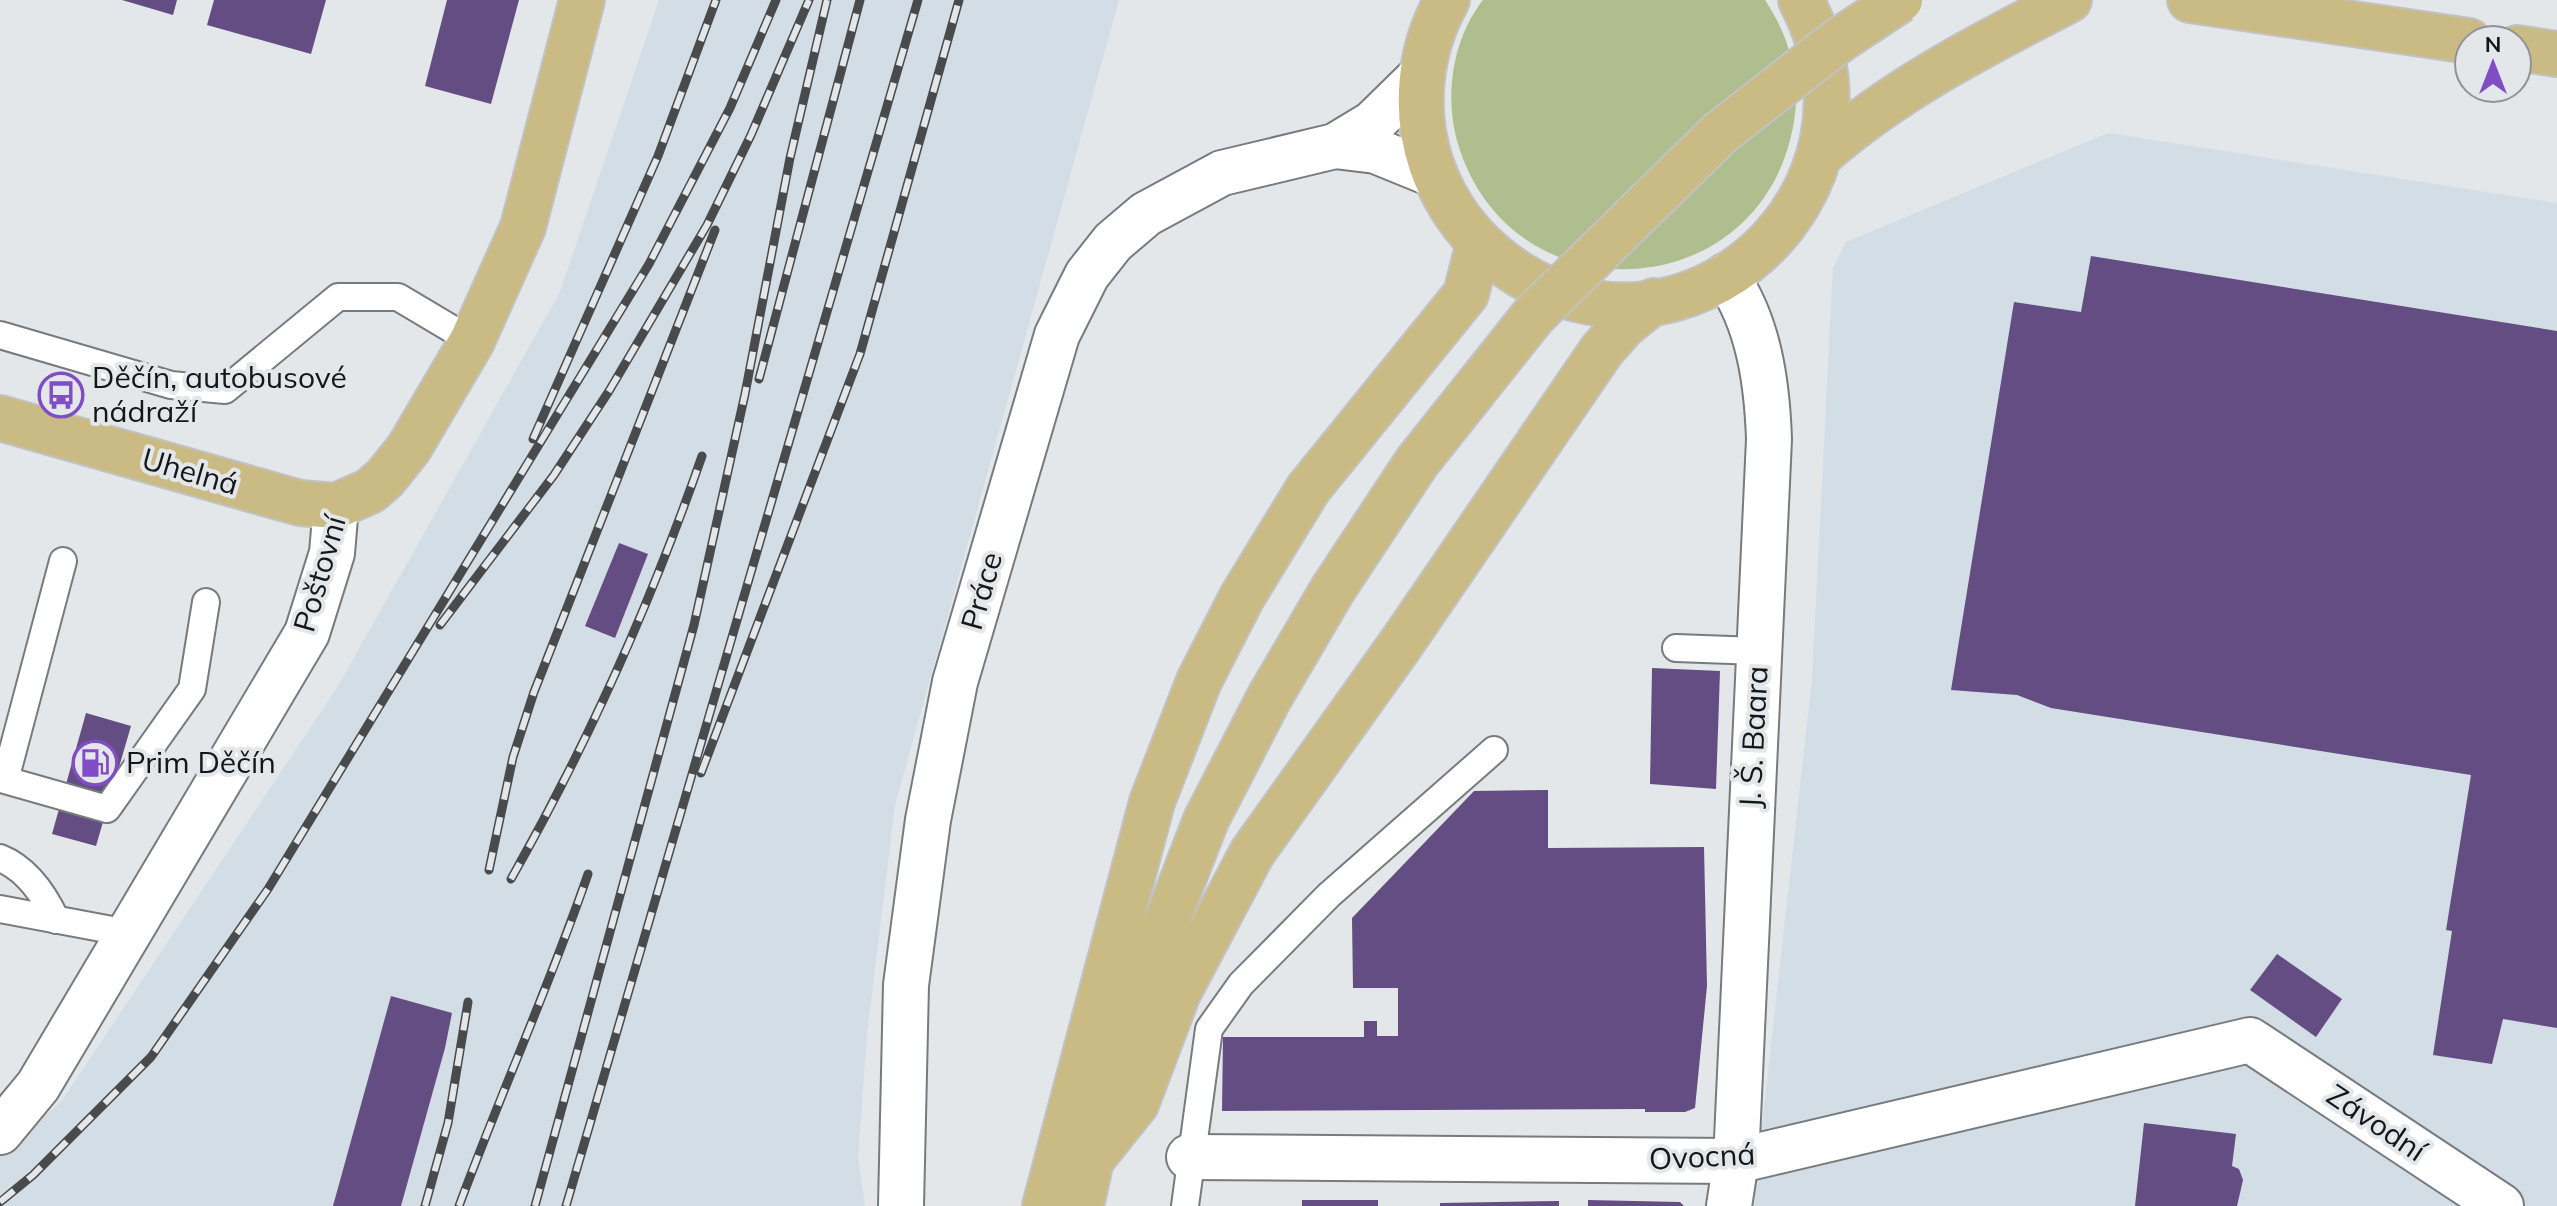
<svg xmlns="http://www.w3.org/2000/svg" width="2557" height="1206" font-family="Mulish,sans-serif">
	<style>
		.built { fill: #d3dde5 }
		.green { fill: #afbe8e }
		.building { fill: #644d82 }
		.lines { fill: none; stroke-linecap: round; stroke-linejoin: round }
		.service-casing { stroke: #777b7e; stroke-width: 30 }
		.minor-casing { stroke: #777b7e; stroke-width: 48 }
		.primary-casing { stroke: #c2c2c3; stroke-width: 48 }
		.service { stroke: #fff; stroke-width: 26 }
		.minor { stroke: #fff; stroke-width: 44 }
		.primary { stroke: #cabb85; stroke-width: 44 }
		.rail-casing { stroke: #484a4c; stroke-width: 9 }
		.rail { stroke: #e3e7ea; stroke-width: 6; stroke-dasharray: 18; stroke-linecap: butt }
		.primary-bridge-casing { stroke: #c2c2c3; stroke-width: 48; stroke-linecap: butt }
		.primary-bridge { stroke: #cabb85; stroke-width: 44 }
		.labels { text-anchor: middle; stroke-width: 8; stroke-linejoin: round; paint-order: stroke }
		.poi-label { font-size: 30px; fill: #141617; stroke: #e3e7ea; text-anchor: start }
		.street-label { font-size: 30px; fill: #141617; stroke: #e3e7ea }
	</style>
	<rect width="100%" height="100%" fill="#e3e7ea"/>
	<g class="built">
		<polygon points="659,0 1119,0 895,805 867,1034 858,1157 865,1206 0,1206 0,1153 61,1102 338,686 560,292"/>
		<polygon points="2108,133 2557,203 2557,1206 1753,1206 1812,679 1833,268 1846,242"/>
	</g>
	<path class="green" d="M 1483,0 L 1765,0 C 1790,37 1802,82 1793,127 C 1759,307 1511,320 1458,144 C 1444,98 1452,39 1483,0 Z"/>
	<g class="building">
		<polygon points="122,0 177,0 173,15"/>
		<polygon points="214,0 326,0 311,54 207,25"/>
		<polygon points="447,0 519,0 491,104 425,86"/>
		<polygon points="2091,256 2557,331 2557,1028 2503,1019 2492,1064 2433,1055 2452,931 2446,930 2471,775 2051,708 2017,695 1951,690 2014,302 2081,312"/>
		<polygon points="619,543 648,554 615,638 585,626"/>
		<polygon points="1652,668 1720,671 1716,789 1650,784"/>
		<polygon points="86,713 131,726 96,846 52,834"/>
		<polygon points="1548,790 1548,848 1704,847 1707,986 1695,1108 1685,1112 1645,1112 1645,1109 1222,1111 1223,1037 1364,1037 1364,1021 1377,1021 1377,1036 1398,1036 1398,988 1353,988 1352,918 1474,791"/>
		<polygon points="2277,954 2342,999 2316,1037 2250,990"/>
		<polygon points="391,996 452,1013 445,1048 401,1206 333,1206"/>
		<polygon points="2144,1123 2236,1134 2232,1166 2239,1169 2243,1180 2237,1206 2135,1206"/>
		<rect x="1302" y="1200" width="76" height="6"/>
		<polygon points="1588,1200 1680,1202 1684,1206 1588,1206"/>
		<polygon points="1559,1201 1559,1206 1440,1206 1440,1203"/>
	</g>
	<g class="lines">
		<g class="service-casing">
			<g id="service">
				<polyline points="0,335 171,385 225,390 338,297 398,297 472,341"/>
				<polyline points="63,561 5,780 107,809 192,689 206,602"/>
				<polyline points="1676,648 1758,651"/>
				<path d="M 0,858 C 27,869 44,894 56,920"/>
				<polyline points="0,909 128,933"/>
				<polyline points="1185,1206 1209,1029 1241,984 1329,895 1494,750"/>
			</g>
		</g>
		<g class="minor-casing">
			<g id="minor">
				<polyline points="1335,146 1376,151 1435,175"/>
				<path d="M 1726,276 C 1759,323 1767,383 1769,439 L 1736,1161 L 1729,1206"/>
				<polyline points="0,1132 38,1086 307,633 332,553 336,506"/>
				<polyline points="1189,1157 1736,1161 2250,1040 2501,1206"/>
				<polyline points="901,1206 906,985 928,820 955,682 1057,335 1087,275 1113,242 1146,214 1222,173 1335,146 1373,123 1422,75"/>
			</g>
		</g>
		<g class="primary-casing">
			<g id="primary">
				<path d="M 1447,0 C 1419,50 1413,110 1431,164 C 1446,207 1473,242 1510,268 C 1684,389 1902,193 1801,0"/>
				<polyline points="2190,0 2469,41"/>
				<polyline points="2517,48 2557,54"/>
				<path d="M 1821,154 C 1895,89 1982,45 2069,0"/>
				<polyline points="0,418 300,503 336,506 370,491 385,478 409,448 472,341 523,227 582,0"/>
				<polyline points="1091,1160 1136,1104 1178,993 1252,853 1403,641 1602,350 1624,325 1654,301"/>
				<polyline points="1045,1206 1152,802 1199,681 1242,597 1308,489 1466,294 1479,243"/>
				<polyline points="1081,1206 1091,1160 1141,988 1206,820 1269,698 1333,589"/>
			</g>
		</g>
		<use href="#service" class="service"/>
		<use href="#minor" class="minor"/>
		<use href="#primary" class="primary"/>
		<g class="rail-casing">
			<g id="rail">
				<polyline points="759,379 860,0"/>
				<polyline points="533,439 658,156 716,0"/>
				<polyline points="440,625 554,475 609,391 707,225 751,135 809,0"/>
				<polyline points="701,773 860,354 959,0"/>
				<polyline points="489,870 513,757 534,692 715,230"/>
				<path d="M 511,879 C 588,743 651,603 702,456"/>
				<polyline points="0,1202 33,1175 151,1057 268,889 649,264 730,108 776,0"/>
				<polyline points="425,1206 448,1123 468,1002"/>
				<path d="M 459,1206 C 500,1095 549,987 588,874"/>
				<polyline points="535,1206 694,625 745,394 790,158 827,0"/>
				<polyline points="566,1206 918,0"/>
			</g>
		</g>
		<use href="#rail" class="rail"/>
		<g class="primary-bridge-casing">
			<polyline id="primary-bridge" points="1333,589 1417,462 1534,315 1720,133 1838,41 1900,0"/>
		</g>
		<use href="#primary-bridge" class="primary-bridge"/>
	</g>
	<defs>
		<g id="bus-ring" transform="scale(2.3)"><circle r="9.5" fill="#e3e7ea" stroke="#804dc4" stroke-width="1.5"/><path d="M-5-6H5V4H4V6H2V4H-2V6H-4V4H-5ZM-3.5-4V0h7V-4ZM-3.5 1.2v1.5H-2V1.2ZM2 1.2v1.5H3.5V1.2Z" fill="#804dc4"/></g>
		<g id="fuel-ring" transform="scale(2.3)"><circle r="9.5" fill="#e3e7ea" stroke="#804dc4" stroke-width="1.5"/><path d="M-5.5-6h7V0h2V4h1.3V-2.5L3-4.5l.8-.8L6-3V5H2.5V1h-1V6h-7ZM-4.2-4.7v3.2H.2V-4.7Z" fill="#804dc4"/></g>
	</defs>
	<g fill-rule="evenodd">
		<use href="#bus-ring" x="61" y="395"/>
		<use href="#fuel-ring" x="95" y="763"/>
	</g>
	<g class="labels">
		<g class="poi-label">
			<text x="92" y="388">Děčín, autobusové<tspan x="92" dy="34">nádraží</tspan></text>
			<text x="126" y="773">Prim Děčín</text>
		</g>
		<g class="street-label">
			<text transform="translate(190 472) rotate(16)" y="10">Uhelná</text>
			<text transform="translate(320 574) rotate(-74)" y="10">Poštovní</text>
			<text transform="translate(982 591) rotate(-74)" y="10">Práce</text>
			<text transform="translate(1754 737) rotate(-87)" y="10">J. Š. Baara</text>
			<text transform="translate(2376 1123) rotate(34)" y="10">Závodní</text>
			<text transform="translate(1702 1157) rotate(-3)" y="10">Ovocná</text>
		</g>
	</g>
	<g transform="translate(2493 64)"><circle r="38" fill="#e3e7ea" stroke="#909396" stroke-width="2"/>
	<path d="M0-6L14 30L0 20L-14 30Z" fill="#804dc4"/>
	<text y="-12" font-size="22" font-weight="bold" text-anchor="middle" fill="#141617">N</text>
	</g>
</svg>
